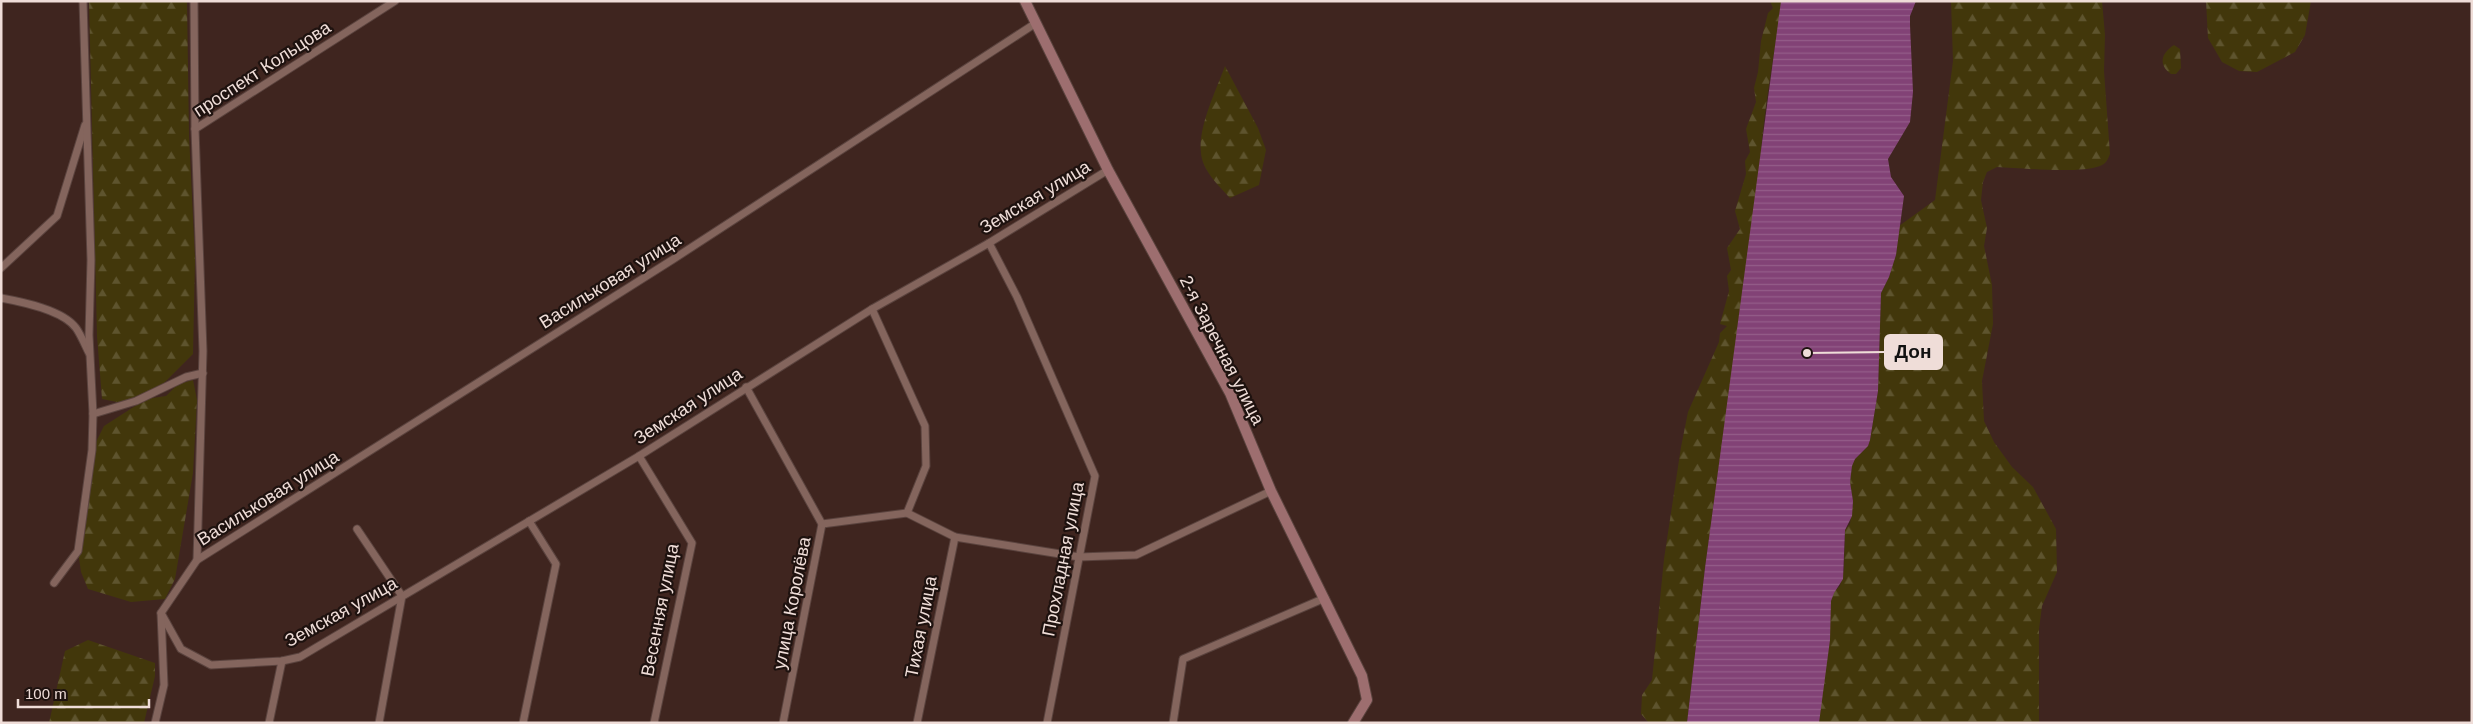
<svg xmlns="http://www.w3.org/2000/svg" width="2473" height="724" font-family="Arial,sans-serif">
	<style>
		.forest { fill: url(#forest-firs) }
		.water { fill: url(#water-rules) }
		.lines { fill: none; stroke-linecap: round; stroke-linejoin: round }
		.street-casing { stroke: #5a433e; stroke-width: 9 }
		.secondary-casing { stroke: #5a433e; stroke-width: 12 }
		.street { stroke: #84655d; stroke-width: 7 }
		.secondary { stroke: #9d6e6f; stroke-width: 10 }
		.labels { text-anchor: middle; stroke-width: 4.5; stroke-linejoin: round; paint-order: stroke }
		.street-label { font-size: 18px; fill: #efddd8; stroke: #1e120f }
		.leader { fill: none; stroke: #efddd8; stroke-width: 2 }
		.callout-dot { fill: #efddd8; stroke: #1e120f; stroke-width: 2 }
		.callout { fill: #efddd8; stroke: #efddd8; stroke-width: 2 }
		.callout-label { font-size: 19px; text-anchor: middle; font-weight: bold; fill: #111 }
	</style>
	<defs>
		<pattern id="forest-firs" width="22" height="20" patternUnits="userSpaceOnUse" patternTransform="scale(1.25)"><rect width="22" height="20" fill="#42370b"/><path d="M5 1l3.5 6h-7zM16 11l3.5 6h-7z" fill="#5e542e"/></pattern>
		<pattern id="water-rules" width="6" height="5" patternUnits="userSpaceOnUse" patternTransform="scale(1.25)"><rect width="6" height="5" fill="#824276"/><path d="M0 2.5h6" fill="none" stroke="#945d89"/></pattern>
	</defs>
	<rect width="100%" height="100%" fill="#3f251f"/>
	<g class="forest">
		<polygon points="89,1 187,1 189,135 195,259 193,354 159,388 122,403 102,399 97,336"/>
		<path d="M 1770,1 L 1782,1 C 1774,57 1763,111 1760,167 L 1705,568 L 1687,723 L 1649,723 L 1641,714 L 1642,695 L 1652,680 L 1664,559 L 1681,447 L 1688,412 L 1719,342 L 1720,333 L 1727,326 L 1720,324 L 1729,291 L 1727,276 L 1731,270 L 1727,248 L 1740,229 L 1735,211 L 1746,174 L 1745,161 L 1750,152 L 1746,129 L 1756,102 L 1754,88 L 1758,72 L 1761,41 L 1768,13 L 1773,8 Z"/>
		<path d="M 1951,1 L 2102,1 L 2105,35 L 2104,71 L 2110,154 C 2108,159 2106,164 2100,166 C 2078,174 2022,168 1997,167 L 1987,172 L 1983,182 L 1981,200 L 1987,228 L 1984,246 L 1992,285 L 1993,324 L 1982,381 L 1984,421 L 1994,442 L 2012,467 L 2033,487 L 2056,529 L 2057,572 L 2042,606 L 2039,629 L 2039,723 L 1819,723 L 1831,601 L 1833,593 L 1840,586 L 1844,570 L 1845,530 L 1850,524 L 1853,501 L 1850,482 L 1852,466 L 1855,459 L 1868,446 L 1870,440 L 1878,391 L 1881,293 L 1889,277 L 1896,255 L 1899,226 L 1935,200 L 1953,61 Z"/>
		<polygon points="2206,1 2311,1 2305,35 2295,52 2257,72 2239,71 2222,62 2208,38"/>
		<path d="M 2174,45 L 2180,49 L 2181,68 L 2176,74 L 2171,74 C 2158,65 2161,53 2174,45 Z"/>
		<path d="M 1225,66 L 1258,128 L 1266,150 L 1259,185 L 1230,198 C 1219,186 1202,170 1201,153 C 1198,126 1216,91 1225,66 Z"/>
		<polygon points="193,380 197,400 193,473 175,579 165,599 131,602 88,589 81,572 78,551 92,450 104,426 146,399 166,396 178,384"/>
		<polygon points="88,640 155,663 155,676 144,723 49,723 65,651"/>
	</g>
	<polygon class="water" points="1781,1 1916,1 1910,16 1910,25 1913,92 1910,122 1888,159 1891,177 1904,196 1896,255 1889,277 1881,293 1878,391 1870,440 1868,446 1855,459 1852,466 1850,482 1853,501 1852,516 1845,530 1843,579 1834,593 1831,601 1830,640 1819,723 1687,723 1705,568"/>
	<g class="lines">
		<g class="street-casing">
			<g id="street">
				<polyline points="195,129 395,1"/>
				<polyline points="989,243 1017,297 1095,476 1047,723"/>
				<polyline points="1,268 57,216 85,125"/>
				<path d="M 1,298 C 23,302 63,310 76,328 C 81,335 85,345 89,353"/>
				<polyline points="872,309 925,426 926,466 907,513"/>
				<polyline points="746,387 822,524 783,723"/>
				<polyline points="93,414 136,401 186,377 203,373"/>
				<polyline points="639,456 692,543 654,723"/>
				<polyline points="822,524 907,513 955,537 1079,557 1136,555 1271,491"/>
				<polyline points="357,529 402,596 379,723"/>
				<polyline points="197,560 672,260 1036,23"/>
				<polyline points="54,583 78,551 92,450 93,414 89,335 91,260 83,1"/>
				<polyline points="161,613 181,649 211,665 282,661 300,657 639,456 872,309 989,243 1108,170"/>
				<polyline points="155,723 164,685 161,613 197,560 203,351 195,129 194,1"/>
				<polyline points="269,723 282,661"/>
				<polyline points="523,723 556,564 529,521"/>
				<polyline points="917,723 955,537"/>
				<polyline points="1173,723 1183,659 1325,598"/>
			</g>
		</g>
		<g class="secondary-casing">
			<polyline id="secondary" points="1025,1 1108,170 1230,393 1271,491 1362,676 1367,700 1353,723"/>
		</g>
		<use href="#street" class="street"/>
		<use href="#secondary" class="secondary"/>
	</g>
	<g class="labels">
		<g class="street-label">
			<text transform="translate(262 69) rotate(-33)" y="6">проспект Кольцова</text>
			<text transform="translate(1035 197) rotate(-31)" y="6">Земская улица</text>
			<text transform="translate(610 281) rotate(-32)" y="6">Васильковая улица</text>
			<text transform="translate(1222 350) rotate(63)" y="6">2-я Заречная улица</text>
			<text transform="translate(688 406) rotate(-33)" y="6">Земская улица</text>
			<text transform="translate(268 498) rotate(-32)" y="6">Васильковая улица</text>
			<text transform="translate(1063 559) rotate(-79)" y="6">Прохладная улица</text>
			<text transform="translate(792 603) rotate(-79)" y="6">улица Королёва</text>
			<text transform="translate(660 610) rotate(-79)" y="6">Весенняя улица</text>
			<text transform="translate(341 612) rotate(-29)" y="6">Земская улица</text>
			<text transform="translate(921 627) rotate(-79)" y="6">Тихая улица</text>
		</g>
	</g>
	<path class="leader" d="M1807 353L1885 352"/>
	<circle class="callout-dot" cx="1807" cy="353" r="5"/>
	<rect class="callout" x="1885" y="335" width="57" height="34" rx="5"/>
	<g class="callout-label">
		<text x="1913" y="358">Дон</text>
	</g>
	<rect width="2473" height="724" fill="none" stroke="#efddd8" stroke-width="5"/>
	<path d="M18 699v8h131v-8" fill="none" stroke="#efddd8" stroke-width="2.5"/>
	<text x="25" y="699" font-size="15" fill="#efddd8" stroke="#1e120f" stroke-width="4" paint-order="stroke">100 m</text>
</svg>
